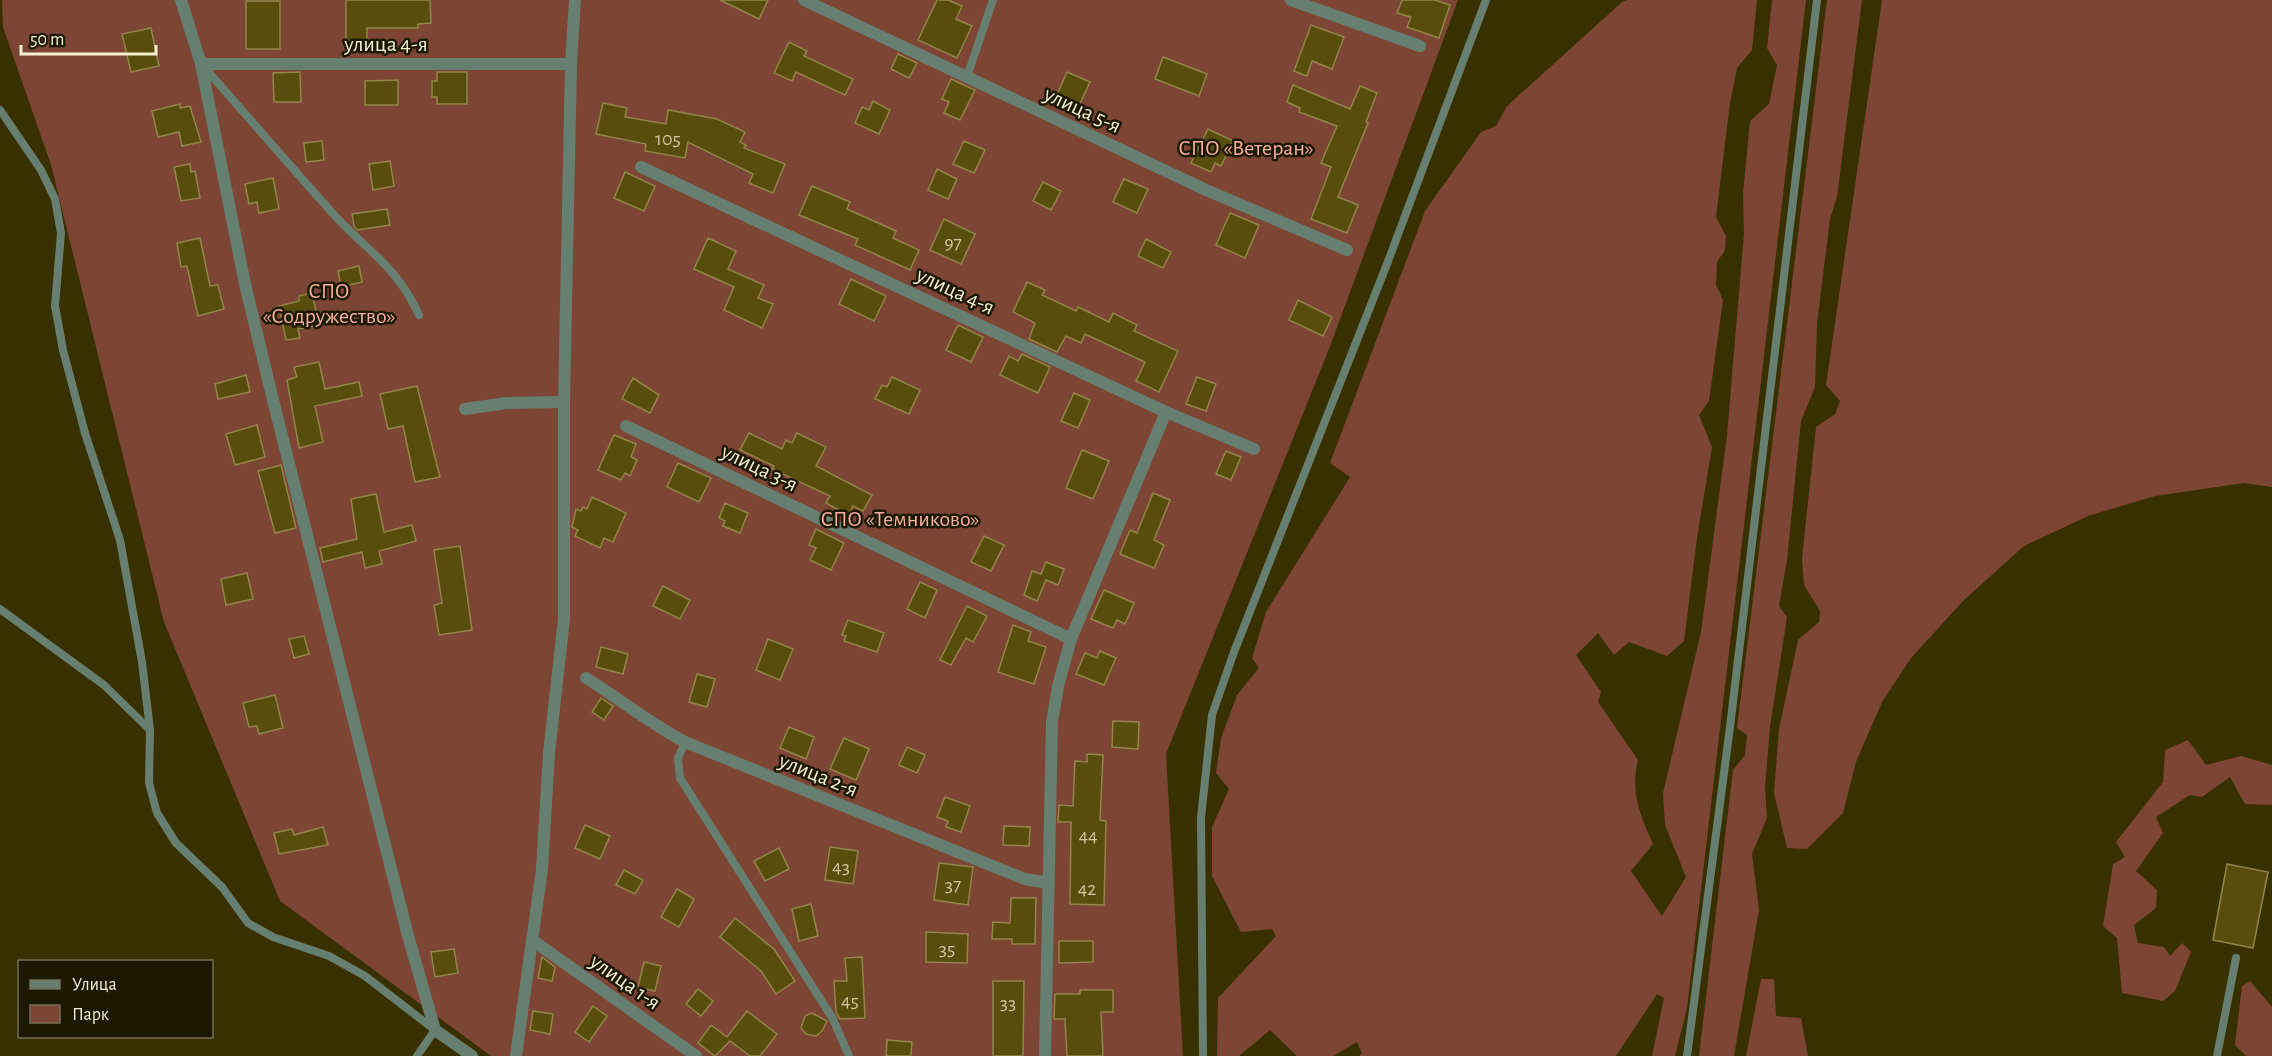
<svg xmlns="http://www.w3.org/2000/svg" width="2272" height="1056" font-family="'Alegreya Sans',sans-serif">
	<style>
		.green { fill: #7d4533 }
		.building { fill: #594d0d; stroke: #91854a; stroke-width: 1.5 }
		.lines { fill: none; stroke-linecap: round; stroke-linejoin: round }
		.lane { stroke: #677f70; stroke-width: 8 }
		.street { stroke: #677f70; stroke-width: 12 }
		.labels { text-anchor: middle; stroke-width: 5; stroke-linejoin: round; paint-order: stroke }
		.number-label { font-size: 20px; fill: #cec6a0 }
		.street-label { font-size: 22px; fill: #f5efd1; stroke: #1d1802 }
		.park-label { font-size: 22px; fill: #f6af99; stroke: #1d1802 }
	</style>
	<rect width="100%" height="100%" fill="#393000"/>
	<g class="green">
		<polygon points="2,0 1458,0 1329,349 1166,754 1183,1056 491,1056 280,901 164,622 51,165 3,27"/>
		<path d="M 1628,0 L 1757,0 L 1752,50 L 1737,68 L 1730,103 L 1716,217 L 1726,236 L 1725,250 L 1717,262 L 1716,285 L 1723,300 L 1709,401 L 1699,415 L 1712,447 L 1697,538 L 1684,641 L 1667,656 L 1629,642 L 1614,655 L 1598,633 L 1576,655 L 1601,692 L 1598,702 L 1638,760 C 1630,792 1640,815 1653,844 L 1631,871 L 1662,916 L 1686,877 L 1665,825 L 1663,793 L 1701,632 L 1727,435 L 1744,233 L 1743,193 L 1750,121 L 1769,104 L 1777,65 L 1767,48 L 1772,0 L 1806,0 L 1687,1008 L 1675,1056 L 1652,1056 L 1664,998 L 1657,994 L 1616,1056 L 1359,1056 L 1362,1053 L 1357,1042 L 1333,1056 L 1297,1056 L 1270,1030 L 1239,1056 L 1217,1056 L 1218,998 L 1276,936 L 1272,929 L 1241,932 L 1212,876 L 1212,827 L 1229,789 L 1216,773 L 1221,738 L 1237,695 L 1259,668 L 1252,658 L 1266,612 L 1350,477 L 1330,463 L 1425,211 L 1481,132 L 1496,126 L 1507,106 L 1622,2 Z"/>
		<polygon points="1827,0 1862,0 1837,197 1830,219 1817,323 1815,387 1801,421 1787,560 1779,606 1787,617 1770,727 1765,788 1767,818 1752,854 1759,910 1734,1056 1699,1056 1733,770 1745,755 1747,735 1737,728"/>
		<polygon points="1882,0 2272,0 2272,487 2244,483 2155,496 2088,516 2024,546 1964,600 1911,658 1882,702 1856,762 1843,813 1807,849 1787,848 1774,793 1779,729 1798,640 1819,622 1820,611 1804,585 1802,558 1816,427 1835,414 1840,401 1826,385"/>
		<polygon points="2188,740 2206,765 2241,756 2272,765 2272,805 2245,804 2230,777 2202,797 2190,795 2156,817 2163,833 2136,871 2157,890 2156,908 2134,925 2138,943 2164,947 2170,956 2182,943 2191,952 2175,991 2163,1001 2122,993 2117,938 2103,926 2113,864 2125,857 2116,842 2163,782 2165,750"/>
		<polygon points="1761,979 1774,979 1776,1016 1801,1018 1808,1056 1746,1056"/>
		<polygon points="2250,981 2272,1007 2272,1056 2246,1056 2235,1045 2242,986"/>
	</g>
	<g class="building">
		<polygon points="346,0 430,0 431,23 418,24 418,28 367,28 367,48 346,48"/>
		<polygon points="720,0 768,0 759,19"/>
		<polygon points="937,0 948,0 962,6 956,19 972,26 957,58 918,40"/>
		<polygon points="1402,0 1435,0 1450,5 1439,38 1407,27 1411,17 1397,13"/>
		<rect x="246" y="1" width="34" height="48"/>
		<polygon points="1311,25 1344,37 1332,69 1312,61 1307,76 1294,71"/>
		<polygon points="151,28 159,66 131,72 122,34"/>
		<polygon points="789,42 807,51 804,56 853,79 845,95 796,72 792,81 774,73"/>
		<polygon points="898,54 917,63 909,78 891,69"/>
		<polygon points="1163,57 1207,74 1199,96 1155,79"/>
		<polygon points="300,72 301,102 274,102 273,73"/>
		<polygon points="437,72 467,72 467,104 437,104 437,97 432,97 432,81 437,81"/>
		<polygon points="1067,72 1090,82 1075,114 1053,104"/>
		<polygon points="951,79 975,90 960,120 944,113 949,102 942,99"/>
		<polygon points="398,80 398,105 365,105 365,81"/>
		<polygon points="1293,85 1350,109 1360,86 1377,93 1366,122 1368,123 1338,197 1358,205 1347,233 1311,219 1331,167 1321,163 1337,126 1299,112 1300,108 1287,102"/>
		<polygon points="873,101 890,110 879,134 855,123 862,107 869,110"/>
		<polygon points="603,103 627,108 625,117 666,124 668,110 717,119 745,132 740,142 746,145 744,148 785,164 773,193 749,183 753,174 688,142 685,158 645,151 646,144 596,134"/>
		<polygon points="180,104 180,108 190,106 201,142 182,146 179,132 158,137 152,111"/>
		<polygon points="1208,129 1233,141 1221,166 1215,163 1211,172 1191,163"/>
		<polygon points="322,141 324,160 306,162 304,143"/>
		<polygon points="964,141 985,150 974,173 953,164"/>
		<polygon points="390,161 394,186 373,190 369,164"/>
		<polygon points="190,164 191,172 195,171 200,198 181,201 174,167"/>
		<polygon points="937,169 957,179 948,199 928,190"/>
		<polygon points="625,172 655,186 644,211 614,198"/>
		<polygon points="273,178 279,209 259,213 257,202 249,204 245,184"/>
		<polygon points="1124,179 1148,189 1137,213 1113,202"/>
		<polygon points="1043,182 1061,191 1051,210 1033,201"/>
		<polygon points="812,186 850,202 847,209 896,231 893,238 919,250 910,270 855,245 858,239 799,215"/>
		<polygon points="387,209 390,225 357,230 354,226 352,214"/>
		<polygon points="1230,213 1259,225 1245,258 1216,245"/>
		<polygon points="944,219 975,234 961,264 930,250"/>
		<polygon points="200,238 210,286 218,285 224,309 198,316 187,266 181,267 177,243"/>
		<polygon points="708,238 736,251 728,269 764,285 758,298 773,304 762,328 724,310 734,287 694,269"/>
		<polygon points="1146,239 1171,252 1163,268 1138,256"/>
		<polygon points="359,266 362,282 341,287 338,271"/>
		<polygon points="851,279 886,296 874,321 839,304"/>
		<polygon points="1027,282 1045,290 1042,295 1076,311 1078,307 1109,322 1113,313 1137,325 1134,331 1178,351 1159,392 1136,381 1145,362 1085,334 1081,343 1066,336 1057,352 1029,339 1035,323 1013,312"/>
		<polygon points="312,293 319,325 298,329 300,338 286,340 279,306 299,301 299,296"/>
		<polygon points="1298,300 1332,317 1323,336 1289,320"/>
		<polygon points="958,325 983,337 971,362 946,350"/>
		<polygon points="1022,354 1050,367 1038,393 1000,375 1009,356 1018,361"/>
		<polygon points="319,362 325,389 359,382 362,396 315,406 323,442 299,448 287,380 297,377 294,367"/>
		<polygon points="246,375 250,392 218,399 215,384"/>
		<polygon points="892,377 920,390 909,414 875,399 882,385 887,387"/>
		<polygon points="1197,377 1216,384 1206,411 1186,404"/>
		<polygon points="633,378 659,395 650,413 622,399"/>
		<polygon points="417,386 440,477 415,482 403,426 388,429 380,394"/>
		<polygon points="1074,393 1090,400 1078,428 1061,421"/>
		<polygon points="257,425 265,457 235,465 226,434"/>
		<polygon points="749,433 782,449 786,440 792,443 797,433 826,447 816,466 872,495 863,511 853,506 848,515 826,503 830,496 772,469 774,466 740,450"/>
		<polygon points="614,435 636,444 631,457 637,460 630,476 625,473 621,480 598,470"/>
		<polygon points="1082,450 1109,461 1093,499 1066,488"/>
		<polygon points="1226,451 1241,457 1231,480 1216,474"/>
		<polygon points="678,463 711,478 699,502 667,487"/>
		<polygon points="281,465 296,528 275,533 258,471"/>
		<polygon points="1153,493 1170,500 1154,540 1164,545 1154,568 1120,554 1130,530 1137,533"/>
		<polygon points="376,494 384,532 412,525 416,541 379,551 382,564 365,568 362,552 323,562 320,548 357,539 351,499"/>
		<polygon points="592,497 626,513 613,542 604,538 600,548 575,536 578,530 572,527 576,509 581,511 583,507 587,509"/>
		<polygon points="725,503 748,513 740,533 723,526 725,521 719,518"/>
		<polygon points="816,529 844,543 831,570 810,560 816,548 809,545"/>
		<polygon points="984,536 1004,545 991,571 971,562"/>
		<polygon points="460,546 472,630 439,635 434,605 442,603 434,550"/>
		<polygon points="1046,562 1064,569 1058,585 1046,580 1037,601 1024,595 1032,571 1041,574"/>
		<polygon points="247,573 253,599 226,605 221,579"/>
		<polygon points="920,582 937,590 925,618 907,609"/>
		<polygon points="663,586 690,600 680,619 653,606"/>
		<polygon points="1104,590 1134,603 1125,624 1117,620 1113,628 1091,619"/>
		<polygon points="967,606 987,616 973,642 966,638 951,665 940,660"/>
		<polygon points="848,620 884,633 877,652 844,641 846,636 842,635"/>
		<polygon points="1013,625 1031,632 1028,641 1046,647 1034,684 998,672"/>
		<polygon points="304,636 309,654 294,658 289,639"/>
		<polygon points="768,639 793,649 780,680 756,670"/>
		<polygon points="601,647 628,654 623,674 596,667"/>
		<polygon points="1100,651 1116,658 1104,685 1076,674 1085,653 1097,658"/>
		<polygon points="697,674 715,679 707,707 689,702"/>
		<polygon points="275,695 283,728 259,734 257,726 249,727 243,703"/>
		<polygon points="601,698 613,706 604,720 592,712"/>
		<polygon points="1113,721 1139,722 1138,749 1112,747"/>
		<polygon points="789,727 814,737 806,759 780,748"/>
		<polygon points="844,738 869,749 856,780 830,769"/>
		<polygon points="907,747 925,755 917,773 899,765"/>
		<polygon points="1087,754 1103,755 1100,820 1106,821 1104,905 1070,904 1071,822 1058,822 1059,805 1073,806 1075,761 1087,762"/>
		<polygon points="945,797 970,806 961,832 946,827 948,821 937,817"/>
		<polygon points="585,825 610,836 600,859 575,848"/>
		<polygon points="1004,826 1030,827 1029,846 1003,845"/>
		<polygon points="323,827 328,845 279,854 274,833 292,829 294,835"/>
		<polygon points="830,847 858,851 853,884 825,880"/>
		<polygon points="779,848 789,869 765,881 754,861"/>
		<polygon points="939,863 973,867 968,905 934,900"/>
		<polygon points="2227,864 2268,872 2253,948 2213,940"/>
		<polygon points="624,870 643,880 635,894 616,885"/>
		<polygon points="677,889 694,899 679,927 661,917"/>
		<polygon points="1011,898 1036,898 1035,944 1012,944 1012,939 992,939 993,922 1010,923"/>
		<polygon points="811,904 818,936 799,941 792,909"/>
		<polygon points="735,918 774,949 795,981 776,994 761,971 720,937"/>
		<polygon points="926,932 968,934 967,963 926,962"/>
		<polygon points="1059,941 1093,941 1093,962 1059,963"/>
		<polygon points="454,949 458,973 435,977 431,952"/>
		<polygon points="542,957 555,967 552,981 538,978"/>
		<polygon points="862,957 865,1018 840,1019 836,1012 834,981 847,981 845,958"/>
		<polygon points="644,962 661,966 655,991 638,987"/>
		<polygon points="993,981 1024,981 1023,1056 993,1056"/>
		<polygon points="698,989 713,1001 701,1016 686,1004"/>
		<polygon points="1080,990 1113,990 1113,1012 1101,1012 1103,1056 1067,1056 1065,1019 1054,1019 1055,994 1080,994"/>
		<polygon points="593,1006 607,1016 589,1042 575,1032"/>
		<polygon points="533,1011 553,1014 550,1034 530,1030"/>
		<polygon points="747,1011 777,1034 760,1056 750,1056 730,1041 715,1056 698,1043 711,1025 727,1037"/>
		<polygon points="812,1013 827,1021 822,1031 816,1036 806,1034 801,1028 805,1016"/>
		<polygon points="887,1040 912,1042 911,1056 886,1056"/>
	</g>
	<g class="lines">
		<g class="lane">
			<path d="M 204,67 C 248,117 292,168 337,218 C 371,254 397,267 419,315"/>
			<polyline points="967,77 993,0"/>
			<polyline points="0,110 41,170 55,199 61,233 55,306 63,350 85,433 120,540 142,662 150,730 149,783 157,813 176,843 222,887 248,923 273,937 329,956 365,976 435,1030 417,1056"/>
			<polyline points="0,609 104,685 150,730"/>
			<polyline points="685,742 678,758 680,778 833,1019 849,1056"/>
			<polyline points="1203,1056 1201,818 1212,715 1234,652 1387,264 1486,0"/>
			<polyline points="1687,1056 1730,727 1817,0"/>
			<polyline points="2217,1056 2236,958"/>
		</g>
		<g class="street">
			<polyline points="181,0 201,64 245,284 273,400 407,932 435,1030 472,1056"/>
			<polyline points="804,0 1206,190 1347,250"/>
			<polyline points="1291,0 1420,46"/>
			<polyline points="201,64 571,64"/>
			<polyline points="641,167 1166,412 1254,449"/>
			<polyline points="465,409 506,403 564,402"/>
			<polyline points="626,426 1071,639"/>
			<path d="M 586,678 C 620,699 650,724 685,742 L 1025,879 L 1049,883"/>
			<polyline points="532,940 696,1056"/>
			<polyline points="516,1056 542,869 549,753 564,619 564,402 571,64 575,0"/>
			<polyline points="1045,1056 1052,722 1058,686 1071,639 1166,412"/>
		</g>
	</g>
	<g class="labels">
		<g class="number-label">
			<text x="668" y="145">105</text>
			<text x="953" y="249">97</text>
			<text x="1088" y="842">44</text>
			<text x="841" y="873">43</text>
			<text x="953" y="891">37</text>
			<text x="1087" y="895">42</text>
			<text x="947" y="955">35</text>
			<text x="850" y="1007">45</text>
			<text x="1008" y="1009">33</text>
		</g>
		<g class="street-label">
			<text x="386" y="51">улица 4-я</text>
			<text transform="translate(1083 109) rotate(25)" y="8">улица 5-я</text>
			<text transform="translate(956 290) rotate(25)" y="8">улица 4-я</text>
			<text transform="translate(760 467) rotate(26)" y="8">улица 3-я</text>
			<text transform="translate(819 774) rotate(22)" y="8">улица 2-я</text>
			<text transform="translate(626 981) rotate(35)" y="8">улица 1-я</text>
		</g>
		<g class="park-label">
			<text x="1246" y="155">СПО «Ветеран»</text>
			<text x="329" y="298">СПО<tspan x="329" dy="25">«Содружество»</tspan></text>
			<text x="900" y="526">СПО «Темниково»</text>
		</g>
	</g>
	<rect x="18" y="960" width="195" height="78" fill="#1d1802" stroke="#736e55" stroke-width="1.5"/>
	<rect x="30" y="980" width="30" height="9" fill="#677f70" stroke="#736e55" stroke-width="1.5"/>
	<text x="72" y="990" font-size="18" fill="#f5efd1">Улица</text>
	<rect x="30" y="1005" width="30" height="18" fill="#7d4533" stroke="#736e55" stroke-width="1.5"/>
	<text x="72" y="1020" font-size="18" fill="#f5efd1">Парк</text>
	<path d="M21 45v9h135v-9" fill="none" stroke="#f5efd1" stroke-width="3"/>
	<text x="30" y="45" font-size="18" fill="#f5efd1" stroke="#1d1802" stroke-width="4.5" paint-order="stroke">50 m</text>
</svg>
